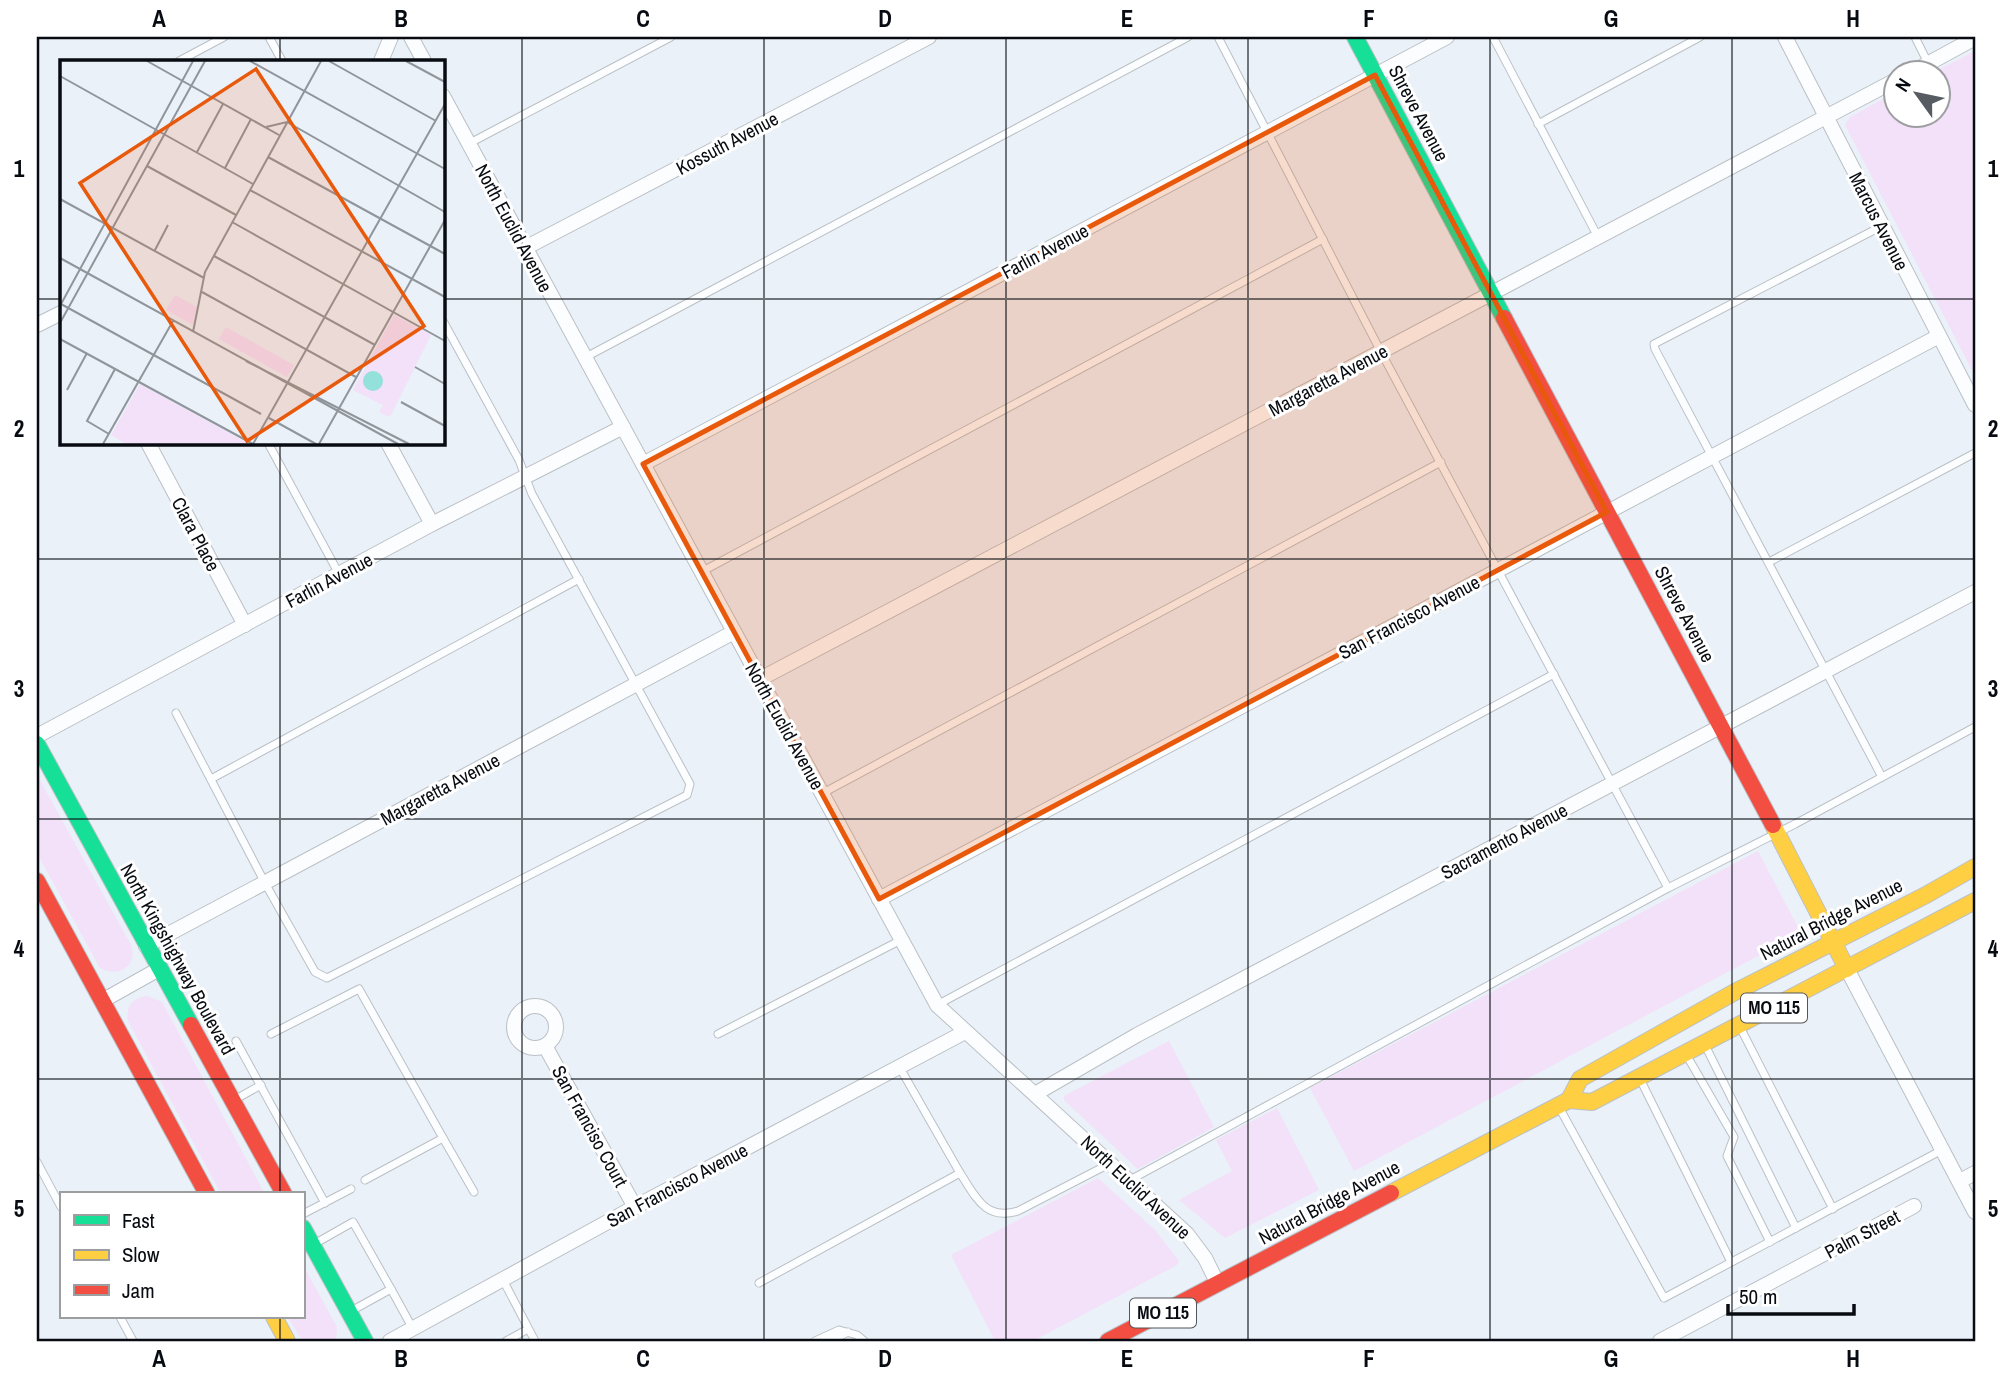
<svg xmlns="http://www.w3.org/2000/svg" width="2012" height="1378" font-family="'Archivo Narrow',sans-serif">
	<style>
		.green { fill: #f3e0f9 }
		.lines { fill: none; stroke-linecap: round; stroke-linejoin: round }
		.lane-casing { stroke: #bac0c6; stroke-width: 9 }
		.street-casing { stroke: #bac0c6; stroke-width: 16 }
		.fast-casing { stroke: #bac0c6; stroke-width: 18 }
		.slow-casing { stroke: #bac0c6; stroke-width: 18 }
		.jam-casing { stroke: #bac0c6; stroke-width: 18 }
		.lane { stroke: #fcfdfe; stroke-width: 7 }
		.street { stroke: #fcfdfe; stroke-width: 14 }
		.fast { stroke: #16e098; stroke-width: 16 }
		.slow { stroke: #ffcf43; stroke-width: 16 }
		.jam { stroke: #f24e42; stroke-width: 16 }
		.marked { fill: #e8590c; fill-opacity: 0.2; stroke: #e8590c; stroke-width: 5; stroke-linejoin: round }
		.grid { fill: none; stroke: #080c12; stroke-width: 2; stroke-opacity: 0.55 }
		.labels { text-anchor: middle; stroke-width: 6; stroke-linejoin: round; paint-order: stroke }
		.shield { fill: #fff; stroke: #525559; stroke-width: 2 }
		.shield-label { font-size: 18px; font-weight: bold; fill: #080c12 }
		.street-label { font-size: 19px; fill: #080c12; stroke: #fff }
		.inset-road { fill: none; stroke: #90959c; stroke-width: 2 }
		.view { fill: #e8590c; fill-opacity: 0.15; stroke: #e8590c; stroke-width: 3.5 }
		.inset-edge { fill: none; stroke: #080c12; stroke-width: 3.5 }
		.neatline { fill: none; stroke: #080c12; stroke-width: 2.5 }
		.grid-label { font-size: 23px; text-anchor: middle; font-weight: bold; fill: #080c12 }
	</style>
	<rect width="100%" height="100%" fill="#ebf1f8"/>
	<g class="green">
		<polygon points="1975,51 1975,376 1845,125 1850,117 1896,92 1896,116 1938,116 1938,74 1932,73"/>
		<path d="M 37,775 L 131,945 C 138,967 118,978 100,968 L 37,853 Z"/>
		<polygon points="1758,851 1801,933 1354,1171 1310,1088"/>
		<path d="M 147,996 L 162,1002 L 265,1194 L 221,1194 L 128,1021 C 126,1006 132,998 147,996 Z"/>
		<polygon points="1169,1041 1214,1127 1138,1169 1064,1100 1064,1096"/>
		<polygon points="1277,1108 1319,1190 1225,1238 1179,1200 1232,1171 1216,1140"/>
		<polygon points="1098,1178 1155,1230 1179,1261 1177,1265 1033,1341 995,1341 951,1255"/>
		<polygon points="303,1265 337,1327 336,1341 302,1341 288,1317 303,1317"/>
	</g>
	<g class="lines">
		<g class="lane-casing">
			<g id="lane">
				<polyline points="269,37 282,61"/>
				<polyline points="1218,37 1381,352 1668,888"/>
				<polyline points="1493,37 1598,237"/>
				<polyline points="1915,37 1928,63"/>
				<polyline points="179,61 224,37"/>
				<polyline points="1538,124 1700,37"/>
				<polyline points="470,143 671,37"/>
				<polyline points="1882,226 1654,344 1655,349 1882,777"/>
				<polyline points="586,357 1188,37"/>
				<polyline points="268,443 339,574"/>
				<polyline points="1769,562 1975,453"/>
				<polyline points="701,572 1323,239"/>
				<polyline points="176,713 265,883 315,972 327,978 687,795 690,784 532,494 519,460 443,321"/>
				<polyline points="211,779 579,579"/>
				<polyline points="823,793 1441,462"/>
				<polyline points="937,1005 1554,674"/>
				<polyline points="1741,1029 1833,1209"/>
				<polyline points="271,1034 359,989 443,1138 365,1180"/>
				<polyline points="718,1034 901,940"/>
				<polyline points="236,1041 325,1203"/>
				<polyline points="1705,1045 1796,1228"/>
				<polyline points="1687,1056 1734,1137 1727,1156 1770,1242"/>
				<polyline points="900,1068 960,1173"/>
				<polyline points="1641,1081 1731,1262"/>
				<polyline points="236,1099 261,1085"/>
				<polyline points="1560,1109 1664,1298 1942,1150"/>
				<polyline points="443,1138 474,1192"/>
				<polyline points="37,1162 61,1207"/>
				<polyline points="1130,1180 1668,888 1795,824 1975,727"/>
				<polyline points="303,1214 351,1189"/>
				<polyline points="316,1243 353,1222 391,1289 353,1310"/>
				<polyline points="503,1280 535,1341"/>
				<path d="M 759,1283 L 960,1173 C 976,1197 985,1221 1018,1211 L 1111,1163"/>
				<polyline points="391,1289 413,1329"/>
				<polyline points="120,1317 133,1341"/>
				<polyline points="506,1341 528,1329"/>
				<polyline points="815,1341 839,1330 857,1335 864,1341"/>
				<polyline points="830,1341 848,1332"/>
			</g>
		</g>
		<g class="street-casing">
			<g id="street">
				<polyline points="411,37 424,61"/>
				<polyline points="1785,37 1975,405"/>
				<polyline points="381,61 391,37"/>
				<polyline points="1909,74 1975,38"/>
				<polyline points="443,96 937,1005 1187,1234 1205,1258 1218,1284"/>
				<polyline points="525,248 929,37"/>
				<polyline points="37,325 61,313"/>
				<polyline points="148,443 245,625"/>
				<polyline points="388,443 432,524"/>
				<polyline points="643,464 1447,37"/>
				<polyline points="760,679 1896,80"/>
				<polyline points="37,736 432,524 623,427"/>
				<polyline points="879,899 1939,336"/>
				<polyline points="146,946 734,632"/>
				<polyline points="1847,969 1975,1212"/>
				<polyline points="102,1001 159,969"/>
				<circle cx="535" cy="1027" r="21"/>
				<polyline points="545,1046 635,1207"/>
				<polyline points="1035,1094 1137,1035 1975,592"/>
				<polyline points="1960,1181 1975,1173"/>
				<polyline points="390,1341 635,1207 965,1032"/>
				<polyline points="1660,1341 1914,1206"/>
			</g>
		</g>
		<g class="fast-casing">
			<g id="fast">
				<polyline points="1355,37 1504,318"/>
				<polyline points="37,744 191,1025"/>
				<polyline points="303,1228 365,1341"/>
			</g>
		</g>
		<g class="slow-casing">
			<g id="slow">
				<polyline points="1773,825 1847,969"/>
				<polyline points="1569,1100 1580,1079 1733,993 1926,895 1975,867"/>
				<polyline points="1391,1193 1569,1100 1592,1102 1975,901"/>
				<polyline points="274,1317 287,1341"/>
			</g>
		</g>
		<g class="jam-casing">
			<g id="jam">
				<polyline points="1504,318 1773,825"/>
				<polyline points="37,881 207,1194"/>
				<polyline points="191,1025 284,1194"/>
				<polyline points="1108,1341 1391,1193"/>
			</g>
		</g>
		<use href="#lane" class="lane"/>
		<use href="#street" class="street"/>
		<use href="#fast" class="fast"/>
		<use href="#slow" class="slow"/>
		<use href="#jam" class="jam"/>
	</g>
	<path class="marked" d="M 1375,75 L 1607,512 L 879,899 L 643,464 Z"/>
	<path class="grid" d="M 280,37 L 280,61M 522,37 L 522,1341M 764,37 L 764,1341M 1006,37 L 1006,1341M 1248,37 L 1248,1341M 1490,37 L 1490,1341M 1732,37 L 1732,1341M 37,299 L 61,299M 443,299 L 1975,299M 280,443 L 280,1194M 37,559 L 1975,559M 37,819 L 1975,819M 37,1079 L 1975,1079M 280,1317 L 280,1341"/>
	<g class="labels">
		<g class="shield">
			<rect x="1741" y="993.5" width="66" height="29" rx="5"/>
			<rect x="1130" y="1298.5" width="66" height="29" rx="5"/>
		</g>
		<g class="shield-label">
			<text x="1774" y="1014">MO 115</text>
			<text x="1163" y="1319">MO 115</text>
		</g>
		<g class="street-label">
			<text transform="translate(1419 113) rotate(62)" y="7">Shreve Avenue</text>
			<text transform="translate(727 143) rotate(-28)" y="7">Kossuth Avenue</text>
			<text transform="translate(1879 221) rotate(63)" y="7">Marcus Avenue</text>
			<text transform="translate(514 228) rotate(62)" y="7">North Euclid Avenue</text>
			<text transform="translate(1045 251) rotate(-28)" y="7">Farlin Avenue</text>
			<text transform="translate(1328 380) rotate(-28)" y="7">Margaretta Avenue</text>
			<text transform="translate(196 534) rotate(62)" y="7">Clara Place</text>
			<text transform="translate(329 580) rotate(-28)" y="7">Farlin Avenue</text>
			<text transform="translate(1685 614) rotate(62)" y="7">Shreve Avenue</text>
			<text transform="translate(1409 617) rotate(-28)" y="7">San Francisco Avenue</text>
			<text transform="translate(785 726) rotate(61)" y="7">North Euclid Avenue</text>
			<text transform="translate(440 789) rotate(-28)" y="7">Margaretta Avenue</text>
			<text transform="translate(1504 841) rotate(-28)" y="7">Sacramento Avenue</text>
			<text transform="translate(1831 919) rotate(-27)" y="7">Natural Bridge Avenue</text>
			<text transform="translate(178 959) rotate(61)" y="7">North Kingshighway Boulevard</text>
			<text transform="translate(590 1126) rotate(61)" y="7">San Franciso Court</text>
			<text transform="translate(677 1185) rotate(-28)" y="7">San Francisco Avenue</text>
			<text transform="translate(1136 1187) rotate(43)" y="7">North Euclid Avenue</text>
			<text transform="translate(1329 1202) rotate(-28)" y="7">Natural Bridge Avenue</text>
			<text transform="translate(1862 1234) rotate(-28)" y="7">Palm Street</text>
		</g>
	</g>
	<g transform="translate(60 60)">
		<rect width="385" height="385" fill="#ebf1f8"/>
		<path d="M 115,235 L 137,247 L 133,265 L 106,250 ZM 334,255 L 371,275 L 330,357 L 319,352 L 323,345 L 293,330 ZM 166,267 L 234,305 L 227,317 L 159,279 ZM 80,324 L 189,384 L 66,384 L 51,375 Z" fill="#f3e0f9"/>
		<path d="M303 321a10 10 0 1 1 20 0a10 10 0 1 1-20 0Z" fill="#94e0db"/>
		<path class="inset-road" d="M 87,1 L 219,75M 190,1 L 385,109M 269,1 L 376,61M 346,1 L 385,22M 0,16 L 193,124M 206,67 L 227,62 L 385,152M 137,92 L 163,44M 208,97 L 385,194M 87,106 L 176,155M 165,108 L 191,59M 190,130 L 385,237M 0,139 L 144,218M 172,162 L 385,281M 95,190 L 108,165M 154,196 L 315,285M 0,198 L 338,384M 142,232 L 296,317M 1,244 L 201,354M 0,246 L 133,1M 0,263 L 145,1M 133,272 L 145,212 L 261,1M 0,279 L 193,384M 186,301 L 349,384M 355,307 L 385,324M 7,330 L 27,293M 341,342 L 385,366M 209,358 L 256,384M 49,374 L 27,361 L 55,309M 43,384 L 113,261M 193,384 L 385,44M 259,384 L 385,160"/>
		<path class="view" d="M 196,9 L 364,266 L 187,381 L 20,123 Z"/>
		<rect width="385" height="385" class="inset-edge"/>
	</g>
	<rect width="2012" height="1378" fill="none" stroke="#ffffff" stroke-width="77"/>
	<rect x="60" y="1192" width="245" height="126" fill="#ffffff" stroke="#9c9ea0" stroke-width="2"/>
	<rect x="74" y="1215" width="35" height="10" fill="#16e098" stroke="#9c9ea0" stroke-width="2"/>
	<text x="122" y="1228" font-size="21" fill="#080c12">Fast</text>
	<rect x="74" y="1250" width="35" height="10" fill="#ffcf43" stroke="#9c9ea0" stroke-width="2"/>
	<text x="122" y="1262" font-size="21" fill="#080c12">Slow</text>
	<rect x="74" y="1285" width="35" height="10" fill="#f24e42" stroke="#9c9ea0" stroke-width="2"/>
	<text x="122" y="1298" font-size="21" fill="#080c12">Jam</text>
	<g transform="translate(1917 94) rotate(303)"><circle r="33" fill="#ffffff" stroke="#9c9ea0" stroke-width="2"/>
	<path d="M0-5L12 26L0 18L-12 26Z" fill="#575c62"/>
	<text y="-10" font-size="19" font-weight="bold" text-anchor="middle" fill="#080c12">N</text>
	</g>
	<path d="M1728 1304v10h126v-10" fill="none" stroke="#080c12" stroke-width="3.5"/>
	<text x="1739" y="1304" font-size="21" fill="#080c12" stroke="#ffffff" stroke-width="5" paint-order="stroke">50 m</text>
	<rect x="38" y="38" width="1936" height="1302" class="neatline"/>
	<g class="grid-label">
		<text x="159" y="27">A</text>
		<text x="401" y="27">B</text>
		<text x="643" y="27">C</text>
		<text x="885" y="27">D</text>
		<text x="1127" y="27">E</text>
		<text x="1369" y="27">F</text>
		<text x="1611" y="27">G</text>
		<text x="1853" y="27">H</text>
		<text x="19" y="177">1</text>
		<text x="1993" y="177">1</text>
		<text x="19" y="437">2</text>
		<text x="1993" y="437">2</text>
		<text x="19" y="697">3</text>
		<text x="1993" y="697">3</text>
		<text x="19" y="957">4</text>
		<text x="1993" y="957">4</text>
		<text x="19" y="1217">5</text>
		<text x="1993" y="1217">5</text>
		<text x="159" y="1367">A</text>
		<text x="401" y="1367">B</text>
		<text x="643" y="1367">C</text>
		<text x="885" y="1367">D</text>
		<text x="1127" y="1367">E</text>
		<text x="1369" y="1367">F</text>
		<text x="1611" y="1367">G</text>
		<text x="1853" y="1367">H</text>
	</g>
</svg>
